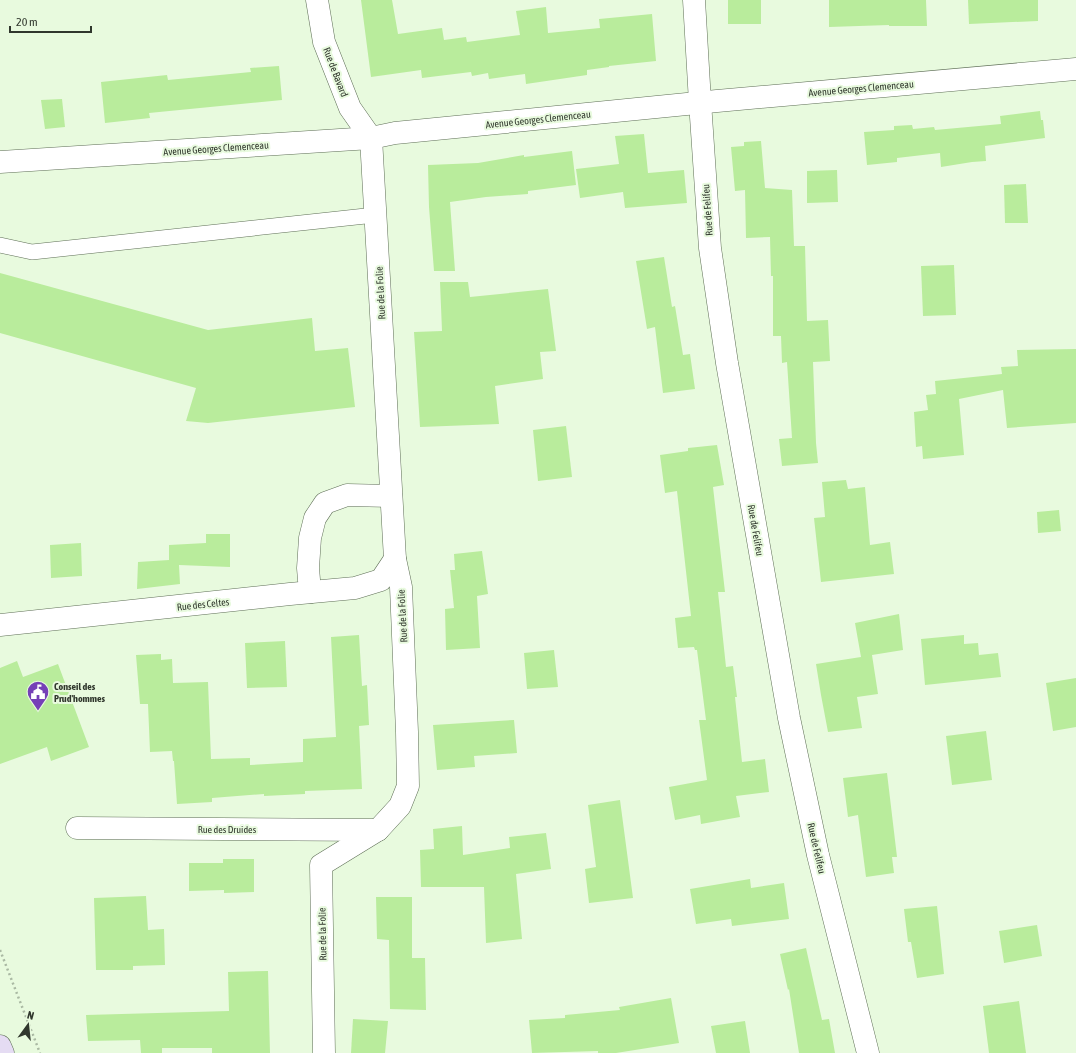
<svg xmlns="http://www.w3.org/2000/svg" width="1076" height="1053" font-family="'Asap Condensed',sans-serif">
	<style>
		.building { fill: #b9ec9c }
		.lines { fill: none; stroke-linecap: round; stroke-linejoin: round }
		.lane-casing { stroke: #5f6f57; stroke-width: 16 }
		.street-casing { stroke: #5f6f57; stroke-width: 23 }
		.secondary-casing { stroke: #5f6f57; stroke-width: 23 }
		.path { stroke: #aab9a3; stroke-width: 2.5; stroke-dasharray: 2 3; stroke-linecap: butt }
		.lane { stroke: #fff; stroke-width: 15 }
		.street { stroke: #fff; stroke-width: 22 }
		.secondary { stroke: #e5dcf3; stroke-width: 22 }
		.labels { text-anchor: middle; stroke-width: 4; stroke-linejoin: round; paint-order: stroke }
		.street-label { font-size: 10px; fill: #30372d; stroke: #e8fade }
		.poi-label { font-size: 10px; font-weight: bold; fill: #30372d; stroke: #e8fade; text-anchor: start }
	</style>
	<rect width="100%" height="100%" fill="#e8fade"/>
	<g class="building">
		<polygon points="361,0 392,0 398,34 442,28 444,40 466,37 467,42 520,35 516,11 546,7 548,33 600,28 599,19 652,14 656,61 609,66 609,67 587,70 587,75 526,84 525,74 489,79 488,73 472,76 471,72 422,78 421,70 371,77"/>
		<rect x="728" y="0" width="33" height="24"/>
		<polygon points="829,0 926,0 927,26 889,26 889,25 829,27"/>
		<polygon points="968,0 1038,0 1038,21 969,24"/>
		<polygon points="279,66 282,100 149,113 150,118 105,123 101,82 167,75 168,80 251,72 250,68"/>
		<polygon points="62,99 65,127 45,129 41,100"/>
		<polygon points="1040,111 1041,120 1043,120 1045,138 985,146 986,161 972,162 941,167 940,153 897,158 897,162 867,165 864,132 894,130 894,126 912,125 913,129 934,127 935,130 1001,124 1000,116"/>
		<polygon points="644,134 648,173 684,170 687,203 625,208 623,192 580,198 576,169 619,164 615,136"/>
		<polygon points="761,141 765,188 792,190 794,246 805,246 807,321 828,320 830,361 813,362 816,443 818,463 782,466 779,439 792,438 787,362 782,363 781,336 773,336 773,276 771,276 770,237 746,238 745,190 735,191 731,147 744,146 744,142"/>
		<polygon points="572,151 576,185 528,191 528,194 486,197 450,202 455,271 434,271 429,207 428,165 478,163 524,155 524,157"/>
		<polygon points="837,170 838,202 807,203 807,171"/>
		<polygon points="1026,184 1028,223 1005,223 1004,185"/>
		<polygon points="664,257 672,307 675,306 683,355 690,354 695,389 663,393 655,327 647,329 636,261"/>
		<polygon points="954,265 956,315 923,316 921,266"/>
		<polygon points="0,273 208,330 312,318 315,351 348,348 355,407 208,423 186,421 196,388 0,333"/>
		<polygon points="440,282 468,282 470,297 548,289 556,351 540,352 543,379 495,386 499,424 420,427 414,332 442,331"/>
		<polygon points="1076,349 1076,423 1007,428 1003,390 959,399 964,455 923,459 922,446 916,447 914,412 928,410 926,395 936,394 935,381 1002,374 1001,367 1018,366 1017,350"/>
		<polygon points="566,426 572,477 538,481 533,430"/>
		<polygon points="717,445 724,485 713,487 725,592 718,592 726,667 733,666 737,697 735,697 742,762 765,759 769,792 736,796 740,817 701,824 700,815 675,820 669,787 707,780 699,720 706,720 697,650 695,650 694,647 678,648 675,618 691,616 677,491 665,493 660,455 688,451 688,448"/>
		<polygon points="846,480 848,489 865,487 870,545 890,542 894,574 821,582 814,518 825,517 822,482"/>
		<polygon points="1059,510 1061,531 1038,533 1037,512"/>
		<polygon points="206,534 230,534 230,567 179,565 180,584 137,589 138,562 169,560 169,545 206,543"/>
		<polygon points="81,543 82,576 51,578 50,545"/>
		<polygon points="482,551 488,594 477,596 480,648 446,650 445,609 454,608 450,570 455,570 454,554"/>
		<polygon points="899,614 903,650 872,655 878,694 857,697 862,728 828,732 821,695 816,664 861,657 855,623"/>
		<polygon points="359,635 362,686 367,685 369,725 359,726 362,789 305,791 305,794 264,796 264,794 212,798 212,802 177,804 174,761 173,761 172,751 150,752 148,704 140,704 136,655 161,654 161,660 172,659 173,683 208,682 211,759 250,758 250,765 303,762 303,739 336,737 331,637"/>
		<polygon points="964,635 964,644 978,643 979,655 998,653 1001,677 925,685 921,639"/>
		<polygon points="285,641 287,687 247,688 245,643"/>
		<polygon points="554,650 558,687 527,689 524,653"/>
		<polygon points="17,661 23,677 58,664 89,747 51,761 47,747 0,764 0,668"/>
		<polygon points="1076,678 1076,727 1053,731 1046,683"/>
		<polygon points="514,720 517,753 474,756 475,767 437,770 433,725"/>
		<polygon points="986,731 992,780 952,785 946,736"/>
		<polygon points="887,773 897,857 892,857 894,873 866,877 858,815 848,817 843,778"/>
		<polygon points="620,800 633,898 589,903 585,869 596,867 588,805"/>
		<polygon points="462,826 463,855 510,848 509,837 546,833 551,869 516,874 522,939 486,943 484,887 421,887 420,850 434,849 433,829"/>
		<polygon points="223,859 254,859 254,892 224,893 224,890 189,891 189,863 223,863"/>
		<polygon points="750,879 751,888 784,883 789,919 732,926 731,919 696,924 690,889"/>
		<polygon points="146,896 148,930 164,929 165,965 133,966 133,970 96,970 94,898"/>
		<polygon points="376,897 412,897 412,958 425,958 426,1010 390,1009 389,940 377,939"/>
		<polygon points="937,906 944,974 917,978 911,942 908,942 904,909"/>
		<polygon points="1037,925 1042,956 1004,963 999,931"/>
		<polygon points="806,948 822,1020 829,1019 835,1053 799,1053 789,989 788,990 780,954"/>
		<polygon points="268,971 270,1053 212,1053 212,1048 162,1048 162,1053 141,1053 140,1040 88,1041 86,1015 229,1011 228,972"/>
		<polygon points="671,998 679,1043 616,1053 598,1053 598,1051 532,1053 529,1020 565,1018 565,1015 620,1010 619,1007"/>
		<polygon points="1019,1001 1026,1053 989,1053 983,1006"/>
		<polygon points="353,1019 388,1021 385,1053 351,1053"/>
		<polygon points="745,1021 750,1053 716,1053 711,1026"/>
	</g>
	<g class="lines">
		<g class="lane-casing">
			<polyline id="lane" points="0,245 32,252 375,215"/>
		</g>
		<g class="street-casing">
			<g id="street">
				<polyline points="317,0 324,42 350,108 371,138"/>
				<polyline points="694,0 700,102 710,248 727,363 789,718 818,855 868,1053"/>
				<polyline points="0,162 371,138 395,133 717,101 1076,69"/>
				<polyline points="310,592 308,568 310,538 315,518 325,503 347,495 391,496"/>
				<polyline points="0,625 290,594 355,588 381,580 395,559"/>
				<polyline points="77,828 378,830"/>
				<polyline points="324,1053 321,865 378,830 400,806 408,786 407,732 401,587 395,559 371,138"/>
			</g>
		</g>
		<g class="secondary-casing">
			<polyline id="secondary" points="0,1046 3,1053"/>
		</g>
		<polyline class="path" points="0,950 40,1053"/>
		<use href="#lane" class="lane"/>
		<use href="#street" class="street"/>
		<use href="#secondary" class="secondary"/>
	</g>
	<defs>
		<g id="civic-pin" transform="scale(1.15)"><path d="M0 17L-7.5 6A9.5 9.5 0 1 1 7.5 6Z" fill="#7540b7" stroke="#e8fade"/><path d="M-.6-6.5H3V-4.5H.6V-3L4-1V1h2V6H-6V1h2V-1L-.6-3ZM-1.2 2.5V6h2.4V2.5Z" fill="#fff"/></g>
	</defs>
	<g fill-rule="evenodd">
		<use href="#civic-pin" x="38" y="692"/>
	</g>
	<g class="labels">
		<g class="street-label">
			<text transform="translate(336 72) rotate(69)" y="4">Rue de Bavard</text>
			<text transform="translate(861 88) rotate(-5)" y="4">Avenue Georges Clemenceau</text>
			<text transform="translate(538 119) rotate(-6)" y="4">Avenue Georges Clemenceau</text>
			<text transform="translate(216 148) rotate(-4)" y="4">Avenue Georges Clemenceau</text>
			<text transform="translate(707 210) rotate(-94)" y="4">Rue de Felifeu</text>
			<text transform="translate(380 293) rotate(-93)" y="4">Rue de la Folie</text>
			<text transform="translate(756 530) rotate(80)" y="4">Rue de Felifeu</text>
			<text transform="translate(203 604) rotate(-6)" y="4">Rue des Celtes</text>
			<text transform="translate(402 616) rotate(-93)" y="4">Rue de la Folie</text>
			<text x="227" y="833">Rue des Druides</text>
			<text transform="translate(817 848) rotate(77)" y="4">Rue de Felifeu</text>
			<text transform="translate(322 934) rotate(-91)" y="4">Rue de la Folie</text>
		</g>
		<g class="poi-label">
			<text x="54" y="690">Conseil des<tspan x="54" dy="12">Prud'hommes</tspan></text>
		</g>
	</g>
	<g transform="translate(28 1025) rotate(15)" stroke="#e8fade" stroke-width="3" paint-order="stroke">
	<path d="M0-3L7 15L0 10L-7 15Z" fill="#30372d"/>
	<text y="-6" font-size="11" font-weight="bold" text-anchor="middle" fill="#30372d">N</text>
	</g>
	<path d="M10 26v6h81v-6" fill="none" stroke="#30372d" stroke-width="2"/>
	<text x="16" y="26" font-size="12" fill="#30372d" stroke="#e8fade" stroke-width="3" paint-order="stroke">20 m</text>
</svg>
